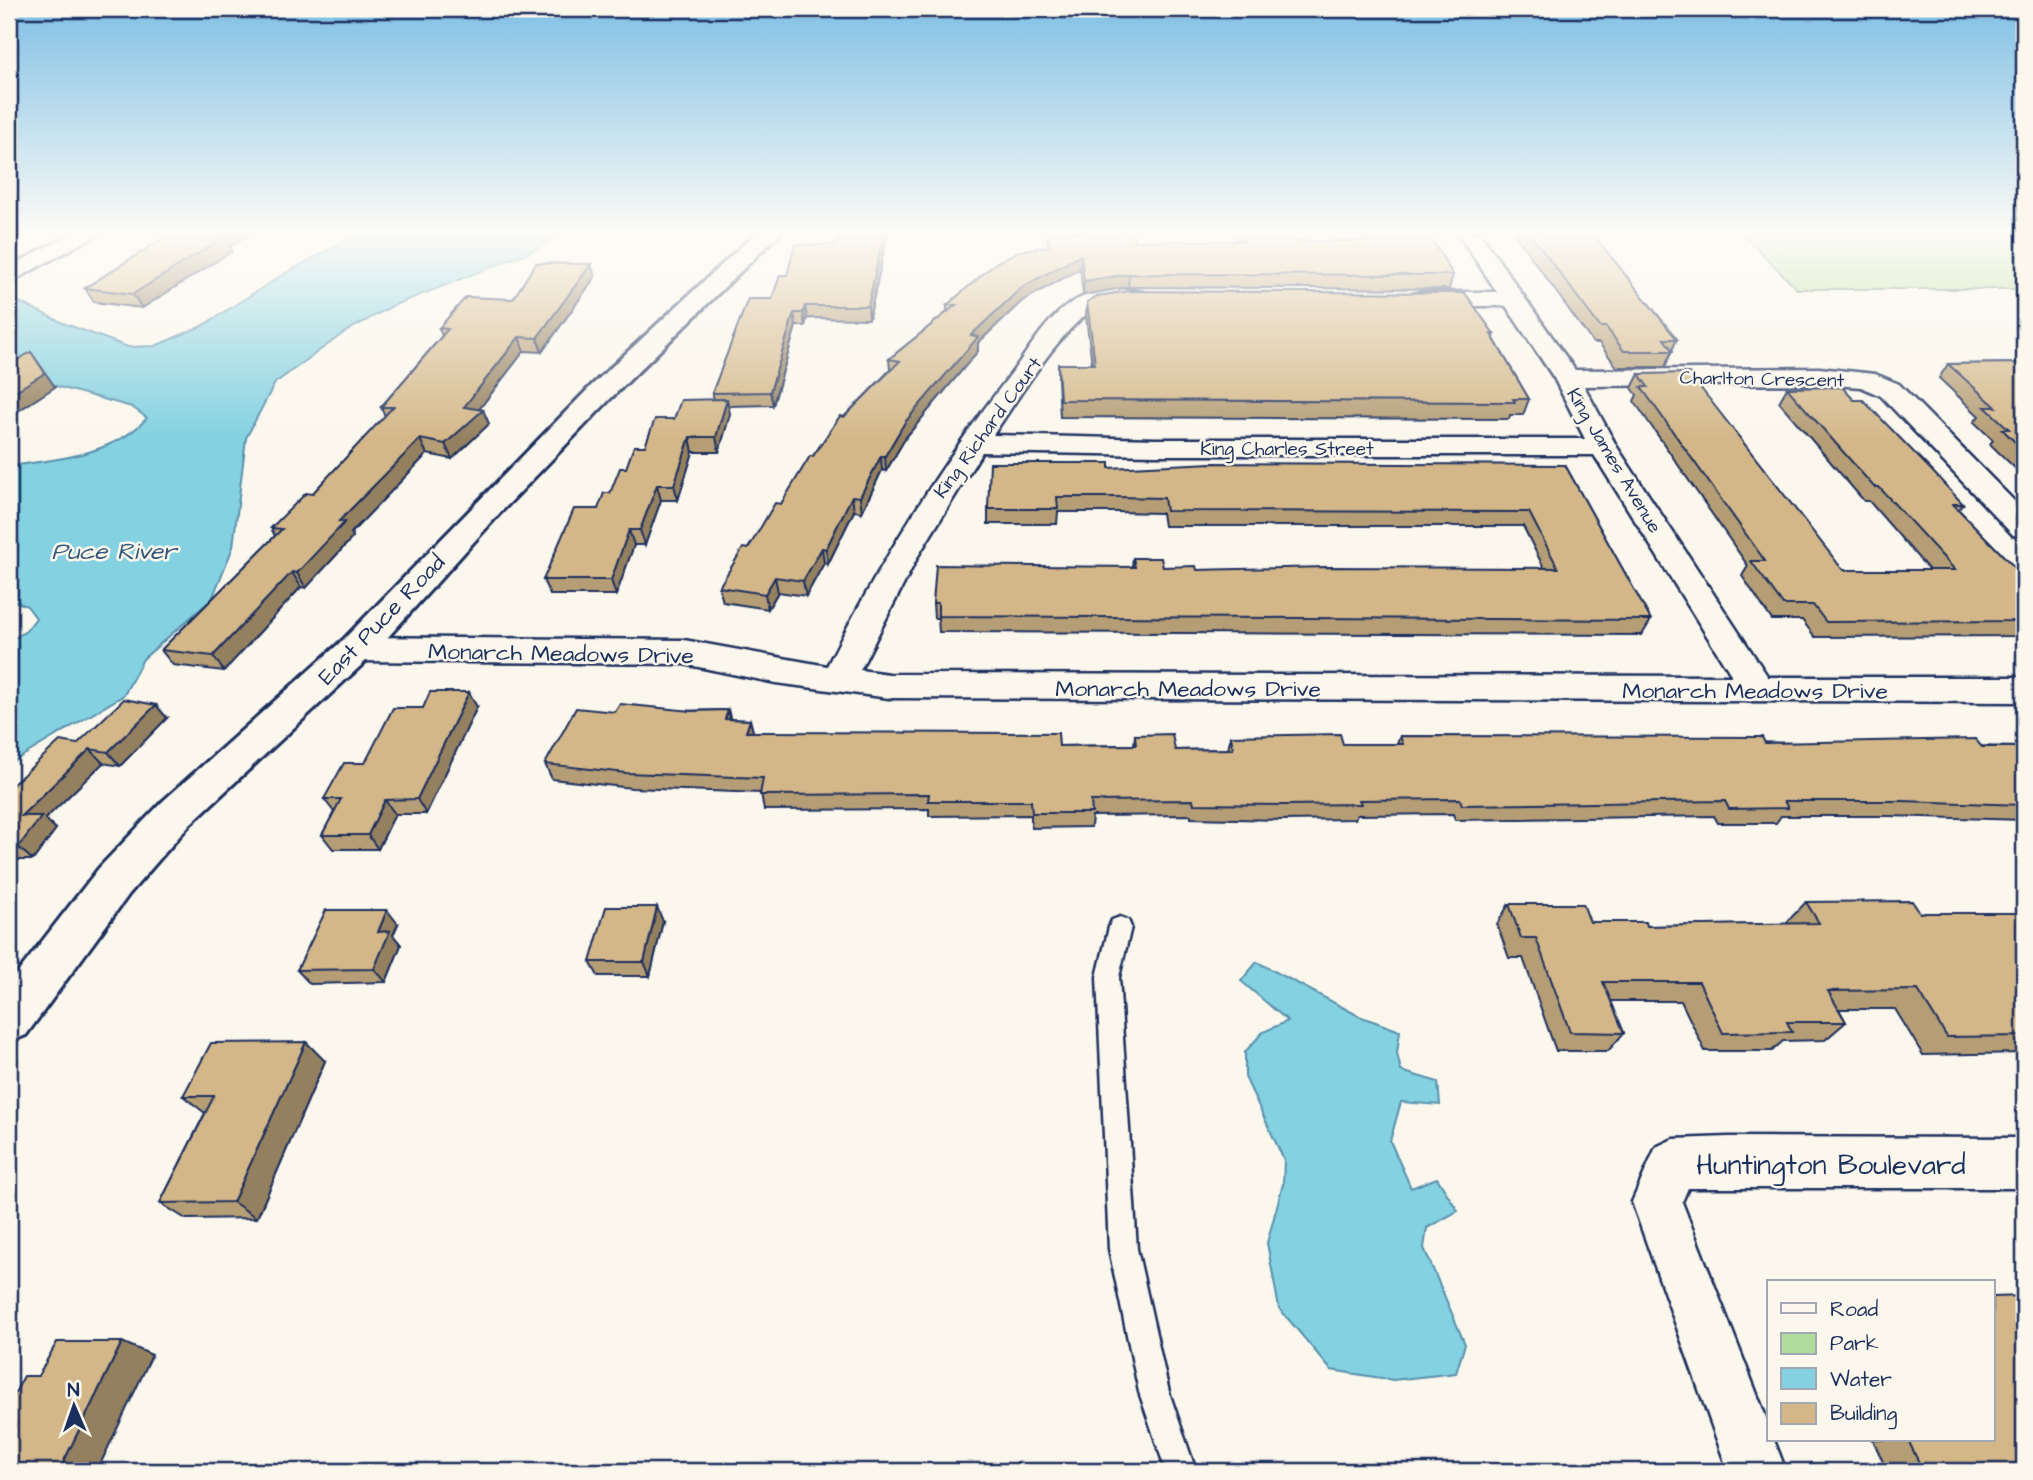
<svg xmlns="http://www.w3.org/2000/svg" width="2033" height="1480" font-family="'Architects Daughter',sans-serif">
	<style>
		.green { fill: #afdc9b; stroke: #65867c; stroke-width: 2 }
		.water { fill: #83d1e1; stroke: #5990ad; stroke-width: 2 }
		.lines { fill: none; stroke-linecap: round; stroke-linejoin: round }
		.lane-casing { stroke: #1b2f5e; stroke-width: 5 }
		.street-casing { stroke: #1b2f5e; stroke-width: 5 }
		.secondary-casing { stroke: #1b2f5e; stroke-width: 6 }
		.lane { fill: #fbf7ec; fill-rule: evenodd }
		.street { fill: #fbf7ec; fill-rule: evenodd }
		.secondary { fill: #fbf7ec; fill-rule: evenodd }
		.wall { fill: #b59d75; stroke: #1b2f5e; stroke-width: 2 }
		.shaded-wall { fill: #94805f; stroke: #1b2f5e; stroke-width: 2 }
		.building { fill: #d3b788; stroke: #1b2f5e; stroke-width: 2 }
		.labels { text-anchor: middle; stroke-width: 5; stroke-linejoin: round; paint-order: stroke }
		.far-street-label { font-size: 19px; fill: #1b2f5e; stroke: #fbf7ec }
		.street-label { font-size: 23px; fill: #1b2f5e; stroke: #fbf7ec }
		.water-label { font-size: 24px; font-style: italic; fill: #35587f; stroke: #fbf7ec }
		.near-street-label { font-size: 28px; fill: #1b2f5e; stroke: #fbf7ec }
	</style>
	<rect width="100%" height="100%" fill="#fbf7ec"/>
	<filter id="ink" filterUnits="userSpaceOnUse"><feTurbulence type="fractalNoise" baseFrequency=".0143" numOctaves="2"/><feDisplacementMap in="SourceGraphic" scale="14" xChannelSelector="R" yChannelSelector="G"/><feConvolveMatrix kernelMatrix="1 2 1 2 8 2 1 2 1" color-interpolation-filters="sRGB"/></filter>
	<g filter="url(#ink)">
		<polygon class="green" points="1741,232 2024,232 2024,289 1797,289"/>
		<g class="water">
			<path d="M 361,232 L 563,232 L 532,251 L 392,306 L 345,332 L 275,383 L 246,438 L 233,547 L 212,599 L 143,659 L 124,695 L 9,764 L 9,641 L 26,631 L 36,618 L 27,606 L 9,599 L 9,466 C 55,460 114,455 147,418 L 132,407 L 41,382 L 9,366 L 9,297 L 63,323 L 128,347 L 155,346 L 202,326 L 284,274 Z"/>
			<polygon points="1257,962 1359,1016 1400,1031 1397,1053 1401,1071 1438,1082 1440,1105 1401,1102 1390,1141 1411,1188 1437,1178 1458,1211 1427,1228 1424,1248 1465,1344 1456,1373 1393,1380 1331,1370 1279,1308 1267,1243 1283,1184 1284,1160 1245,1077 1245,1052 1263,1032 1288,1021 1241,981"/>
		</g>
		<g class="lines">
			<g class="lane-casing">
				<polygon id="lane" points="1120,917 1128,920 1131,927 1119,977 1137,1249 1169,1392 1196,1471 1166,1471 1139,1392 1109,1249 1097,977 1109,927 1112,920"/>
			</g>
			<g class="street-casing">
				<g id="street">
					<polygon points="75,232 102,232 9,283 9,267"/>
					<path d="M 1457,232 L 1479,232 L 1575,370 L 1819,368 L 1875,374 L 1899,384 L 2024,511 L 2024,537 L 2013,535 L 1881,396 L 1861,387 L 1819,384 L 1584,386 L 1617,447 L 1768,677 L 2024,677 L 2024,702 L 889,698 L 776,683 L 684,664 L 356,661 L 344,657 L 339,649 L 344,641 L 356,637 L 684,640 L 827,666 C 881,561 942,462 1013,371 C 1030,348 1047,318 1071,303 C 1091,290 1121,287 1143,292 L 1147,297 L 1143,302 C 1129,305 1114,302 1100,307 C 1067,317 1014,405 993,435 L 1155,439 L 1585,439 L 1554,378 L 1506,306 L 1421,306 L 1413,304 L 1409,299 L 1413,294 L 1421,292 L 1497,292 ZM 982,452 L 1155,455 L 1594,455 L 1732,676 L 889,674 L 860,670 L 918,556 Z"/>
					<polygon points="1729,1137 2024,1138 2024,1188 1688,1188 1682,1202 1769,1425 1769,1440 1774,1440 1786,1471 1728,1471 1632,1202 1656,1147 1673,1139"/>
				</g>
			</g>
			<g class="secondary-casing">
				<polygon id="secondary" points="757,232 781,232 612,397 498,515 369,658 190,824 129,894 26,1035 9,1042 9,984 99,868 162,802 343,640 592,385"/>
			</g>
			<use href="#lane" class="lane"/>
			<use href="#street" class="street"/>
			<use href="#secondary" class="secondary"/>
		</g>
		<g class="wall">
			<polygon points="173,232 252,232 230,246 232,251 142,308 94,302 85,288"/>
			<polygon points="888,232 869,319 807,318 805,326 796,326 773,405 728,406 730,414 719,452 693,452 678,500 661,500 645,545 634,545 616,595 550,595 543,580 610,493 626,468 645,446 674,419 714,399 712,393 787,275 836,245"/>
			<polygon points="1047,232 1132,232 1134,241 1236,241 1233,232 1291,232 1295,241 1366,241 1362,232 1427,232 1453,275 1449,289 1128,287 1083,295 1080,269 1022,301 978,343 978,351 906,437 886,471 882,470 862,512 854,511 828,564 824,563 806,596 778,592 768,609 723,602 719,587 781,504 813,456 844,417 890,370 889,359 947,312 947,305 1048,246"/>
			<polygon points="1513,232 1591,232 1677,339 1665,367 1617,367 1599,343 1593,343"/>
			<polygon points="595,277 542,352 524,351 479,409 483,410 489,424 452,459 427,454 351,533 353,537 306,588 301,587 224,671 173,665 161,650 275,536 271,528 312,494 385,416 381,407 442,336 439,328 513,299"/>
			<polygon points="1087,302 1494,334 1493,337 1529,399 1523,415 1510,415 1509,419 1060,417 1058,380 1058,364 1092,364 1086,317"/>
			<polygon points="2024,363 2024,477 1990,444 1993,440 1974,422 1979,416 1939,378 1948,364"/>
			<polygon points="1639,374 1843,570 1929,570 1869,501 1864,501 1779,402 1787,388 1854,400 1963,504 1959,510 2017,570 2024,570 2024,636 1815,637 1802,620 1772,620 1742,576 1748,566 1634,401 1637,395 1632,388"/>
			<polygon points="1565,465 1651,620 1642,635 939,632 938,618 934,618 933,603 1132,567 1133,558 1163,567 1197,570 1544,568 1523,526 1164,526 1162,513 1115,512 1058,512 1057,524 988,524 988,509 1109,468"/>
			<polygon points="477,707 426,814 395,814 378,849 333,849 322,835 334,812 324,799 365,763"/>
			<polygon points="728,710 730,719 750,720 753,732 1059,746 1134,745 1135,735 1175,750 1228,749 1231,736 1343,744 1397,744 1400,736 2024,747 2024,820 1888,816 1781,816 1776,823 1718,823 1714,816 1455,820 1453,814 1357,815 1355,819 1280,820 1191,818 1191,815 1092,816 1091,827 1031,828 1031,815 929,816 929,809 764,810 761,793 632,788 552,779 545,764 615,712"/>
			<polygon points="167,718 120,766 103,763 45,819 56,829 33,860 9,860 9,788 77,744"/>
			<polygon points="1806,902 1920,913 2024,913 2024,1053 1923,1055 1895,1009 1839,1009 1846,1022 1825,1040 1783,1041 1772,1051 1705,1051 1681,1001 1611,1001 1624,1033 1608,1051 1556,1051 1523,958 1509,958 1497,924 1509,904 1590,922 1647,926 1788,924 1787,922"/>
			<polygon points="663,921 650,976 598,976 590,962"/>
			<polygon points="398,924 393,935 401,945 386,982 310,984 297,970"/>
			<polygon points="325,1061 257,1218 186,1219 160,1203 205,1113 183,1096"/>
			<polygon points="1873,1440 1993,1440 2024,1471 1887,1471"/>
		</g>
		<g class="shaded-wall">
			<polygon points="224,232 252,232 230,246 232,251 142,308 133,294"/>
			<polygon points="884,232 888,232 869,319 868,306"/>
			<polygon points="1081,255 1080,269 1022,301 978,343 978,351 906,437 886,471 885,456 905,422 971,335 1022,287"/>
			<polygon points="591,264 595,277 542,352 537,338"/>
			<polygon points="1129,274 1128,287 1083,295 1084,281"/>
			<polygon points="805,306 807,318 805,326 803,313"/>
			<polygon points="794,313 796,326 773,405 770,392"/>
			<polygon points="519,337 524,351 470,421 464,407"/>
			<polygon points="31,352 55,387 9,417 9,395"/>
			<polygon points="727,399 730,414 719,452 716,437"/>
			<polygon points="483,410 489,424 452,459 445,444"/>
			<polygon points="690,437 693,452 678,500 674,485"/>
			<polygon points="420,439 427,454 351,533 353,537 306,588 297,573 339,521"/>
			<polygon points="881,456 882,470 862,512 860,497"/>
			<polygon points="657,485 661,500 645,545 640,530"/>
			<polygon points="852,496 854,511 828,564 826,549"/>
			<polygon points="629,530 634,545 616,595 611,580"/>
			<polygon points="822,548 824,563 806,596 803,581"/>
			<polygon points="292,572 301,587 224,671 213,656"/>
			<polygon points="775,577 778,592 768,609 765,594"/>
			<polygon points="469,692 477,707 426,814 417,799"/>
			<polygon points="156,705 167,718 120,766 108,752"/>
			<polygon points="728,710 732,725 725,719"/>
			<polygon points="750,720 754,735 746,732"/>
			<polygon points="90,749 103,763 45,819 56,829 33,860 18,847 21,816"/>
			<polygon points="385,800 395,814 378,849 368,835"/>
			<polygon points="657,907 663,921 650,976 644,962"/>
			<polygon points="387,910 398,924 393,935 401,945 386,982 374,969 378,932"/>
			<polygon points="306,1042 325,1061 257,1218 233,1202"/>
			<polygon points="122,1342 152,1355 97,1471 59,1471"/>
		</g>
		<g class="building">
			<polygon points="173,232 224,232 217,237 225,237 133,294 85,288"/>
			<polygon points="841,232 884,232 868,306 805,306 803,313 794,313 770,392 712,393 748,299 772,299 780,275 787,275 795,245 836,245"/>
			<polygon points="1048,232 1132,232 1134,241 1243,241 1240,232 1291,232 1295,241 1376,241 1372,232 1427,232 1453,275 1129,274 1084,281 1081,255 1022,287 971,335 978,337 905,422 885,456 881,456 860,497 852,496 826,549 822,548 803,581 775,577 765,594 719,587 743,548 748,549 775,503 781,504 810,456 813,456 840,416 844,417 900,361 889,359 956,305 947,305 997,262 1019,251 1049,246"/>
			<polygon points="1529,232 1591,232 1677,339 1664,339 1673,351 1624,351 1606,327 1600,327"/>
			<polygon points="536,263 591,264 537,338 519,337 464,407 483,410 445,444 420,439 339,521 345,522 297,573 292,572 213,656 161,650 282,529 271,528 306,493 312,494 393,407 381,407 448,329 439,328 466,297 513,299"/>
			<polygon points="1129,291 1465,293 1494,334 1491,334 1529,399 1513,399 1515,402 1060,400 1058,364 1095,364 1087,302 1097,296"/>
			<polygon points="31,352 45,373 9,395 9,365"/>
			<polygon points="2024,363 2024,451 2002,429 2009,429 1985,407 1996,407 1948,364"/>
			<polygon points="1689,373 1843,570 1955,570 1879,487 1874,487 1787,388 1842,387 1854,400 1863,400 1933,472 1963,504 1953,504 2017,570 2024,570 2024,621 1826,622 1813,605 1783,605 1751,561 1765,561 1641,387 1648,387 1639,374"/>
			<polygon points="727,399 716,437 690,437 674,485 657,485 640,530 629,530 611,580 543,580 574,509 598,509 604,493 610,493 620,468 626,468 634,446 645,446 655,419 674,419 681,400"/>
			<polygon points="990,463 1109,463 1109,468 1212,463 1565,465 1651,620 938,616 938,603 933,603 936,565 1135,567 1133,558 1161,558 1163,567 1196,566 1197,570 1327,567 1558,568 1529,512 1166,511 1164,498 1117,497 1057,497 1058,509 988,509"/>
			<polygon points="430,692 469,692 417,799 385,800 368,835 322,835 341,799 324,799 344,763 365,763 393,708 423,708"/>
			<polygon points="124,699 156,705 108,752 90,749 21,816 42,816 18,847 9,847 9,788 60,741 77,744"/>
			<polygon points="620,704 691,711 728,710 725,719 750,720 746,732 1058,733 1059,746 1136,745 1135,735 1172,734 1175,750 1233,749 1231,736 1340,734 1343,744 1403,744 1400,736 1762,737 1765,743 1975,739 1982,747 2024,747 2024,805 1902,801 1784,801 1788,808 1729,809 1725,801 1462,805 1460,799 1359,800 1361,804 1284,805 1194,804 1193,800 1091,801 1092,813 1032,813 1031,801 928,801 929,794 760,795 763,778 626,773 545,764 576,708 615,712"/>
			<polygon points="1912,901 1920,913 2024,913 2024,1036 1947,1037 1918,990 1828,991 1846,1022 1787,1022 1792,1032 1723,1033 1699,982 1603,982 1624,1033 1570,1032 1536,938 1521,938 1509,904 1583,904 1590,922 1646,922 1647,926 1819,923 1806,902"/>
			<polygon points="606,907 657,907 644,962 590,962"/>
			<polygon points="326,910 387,910 378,932 390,931 374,969 297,970"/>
			<polygon points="306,1042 233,1202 160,1203 214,1096 183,1096 211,1043"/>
			<polygon points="2024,1296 2024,1471 1923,1471 1908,1440 1993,1440 1993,1297"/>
			<polygon points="57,1342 122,1342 59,1471 9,1471 9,1404 24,1376 38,1376"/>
		</g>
	</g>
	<linearGradient id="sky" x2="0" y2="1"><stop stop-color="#7fc0e5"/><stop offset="0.53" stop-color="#fdfbf6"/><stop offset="1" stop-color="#fdfbf6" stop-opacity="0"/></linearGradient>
	<rect width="2033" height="440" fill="url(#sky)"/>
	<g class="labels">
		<g class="far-street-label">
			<text transform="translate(1762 378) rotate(1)" y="7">Charlton Crescent</text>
			<text transform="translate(987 427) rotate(-54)" y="7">King Richard Court</text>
			<text x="1287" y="455">King Charles Street</text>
			<text transform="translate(1615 460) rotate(59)" y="7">King James Avenue</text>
		</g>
		<g class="street-label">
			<text transform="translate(381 619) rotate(-46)" y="8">East Puce Road</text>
			<text transform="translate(561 653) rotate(1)" y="8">Monarch Meadows Drive</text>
			<text x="1188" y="696">Monarch Meadows Drive</text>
			<text x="1755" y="698">Monarch Meadows Drive</text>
		</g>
		<g class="water-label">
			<text x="114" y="559">Puce River</text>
		</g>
		<g class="near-street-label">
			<text x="1831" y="1174">Huntington Boulevard</text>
		</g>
	</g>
	<rect width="2033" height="1480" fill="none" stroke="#fbf7ec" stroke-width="35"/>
	<rect x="18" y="18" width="1998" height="1445" fill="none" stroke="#1b2f5e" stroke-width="2.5" filter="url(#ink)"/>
	<rect x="1767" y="1280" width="228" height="161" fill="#fbf7ec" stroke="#a1a7b3" stroke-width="2"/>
	<rect x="1781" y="1303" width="35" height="10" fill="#fbf7ec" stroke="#a1a7b3" stroke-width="2"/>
	<text x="1830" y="1316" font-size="21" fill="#1b2f5e">Road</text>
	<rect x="1781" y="1333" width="35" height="21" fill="#afdc9b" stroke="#a1a7b3" stroke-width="2"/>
	<text x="1830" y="1350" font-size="21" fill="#1b2f5e">Park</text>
	<rect x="1781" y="1368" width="35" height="21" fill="#83d1e1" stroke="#a1a7b3" stroke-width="2"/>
	<text x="1830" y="1386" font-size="21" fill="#1b2f5e">Water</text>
	<rect x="1781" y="1403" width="35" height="21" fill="#d3b788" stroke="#a1a7b3" stroke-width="2"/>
	<text x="1830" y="1420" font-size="21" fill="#1b2f5e">Building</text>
	<g transform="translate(74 1406) rotate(358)" stroke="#fbf7ec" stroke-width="5" paint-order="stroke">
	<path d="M0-5L12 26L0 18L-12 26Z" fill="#1b2f5e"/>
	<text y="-10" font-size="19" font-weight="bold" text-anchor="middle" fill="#1b2f5e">N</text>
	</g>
</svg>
